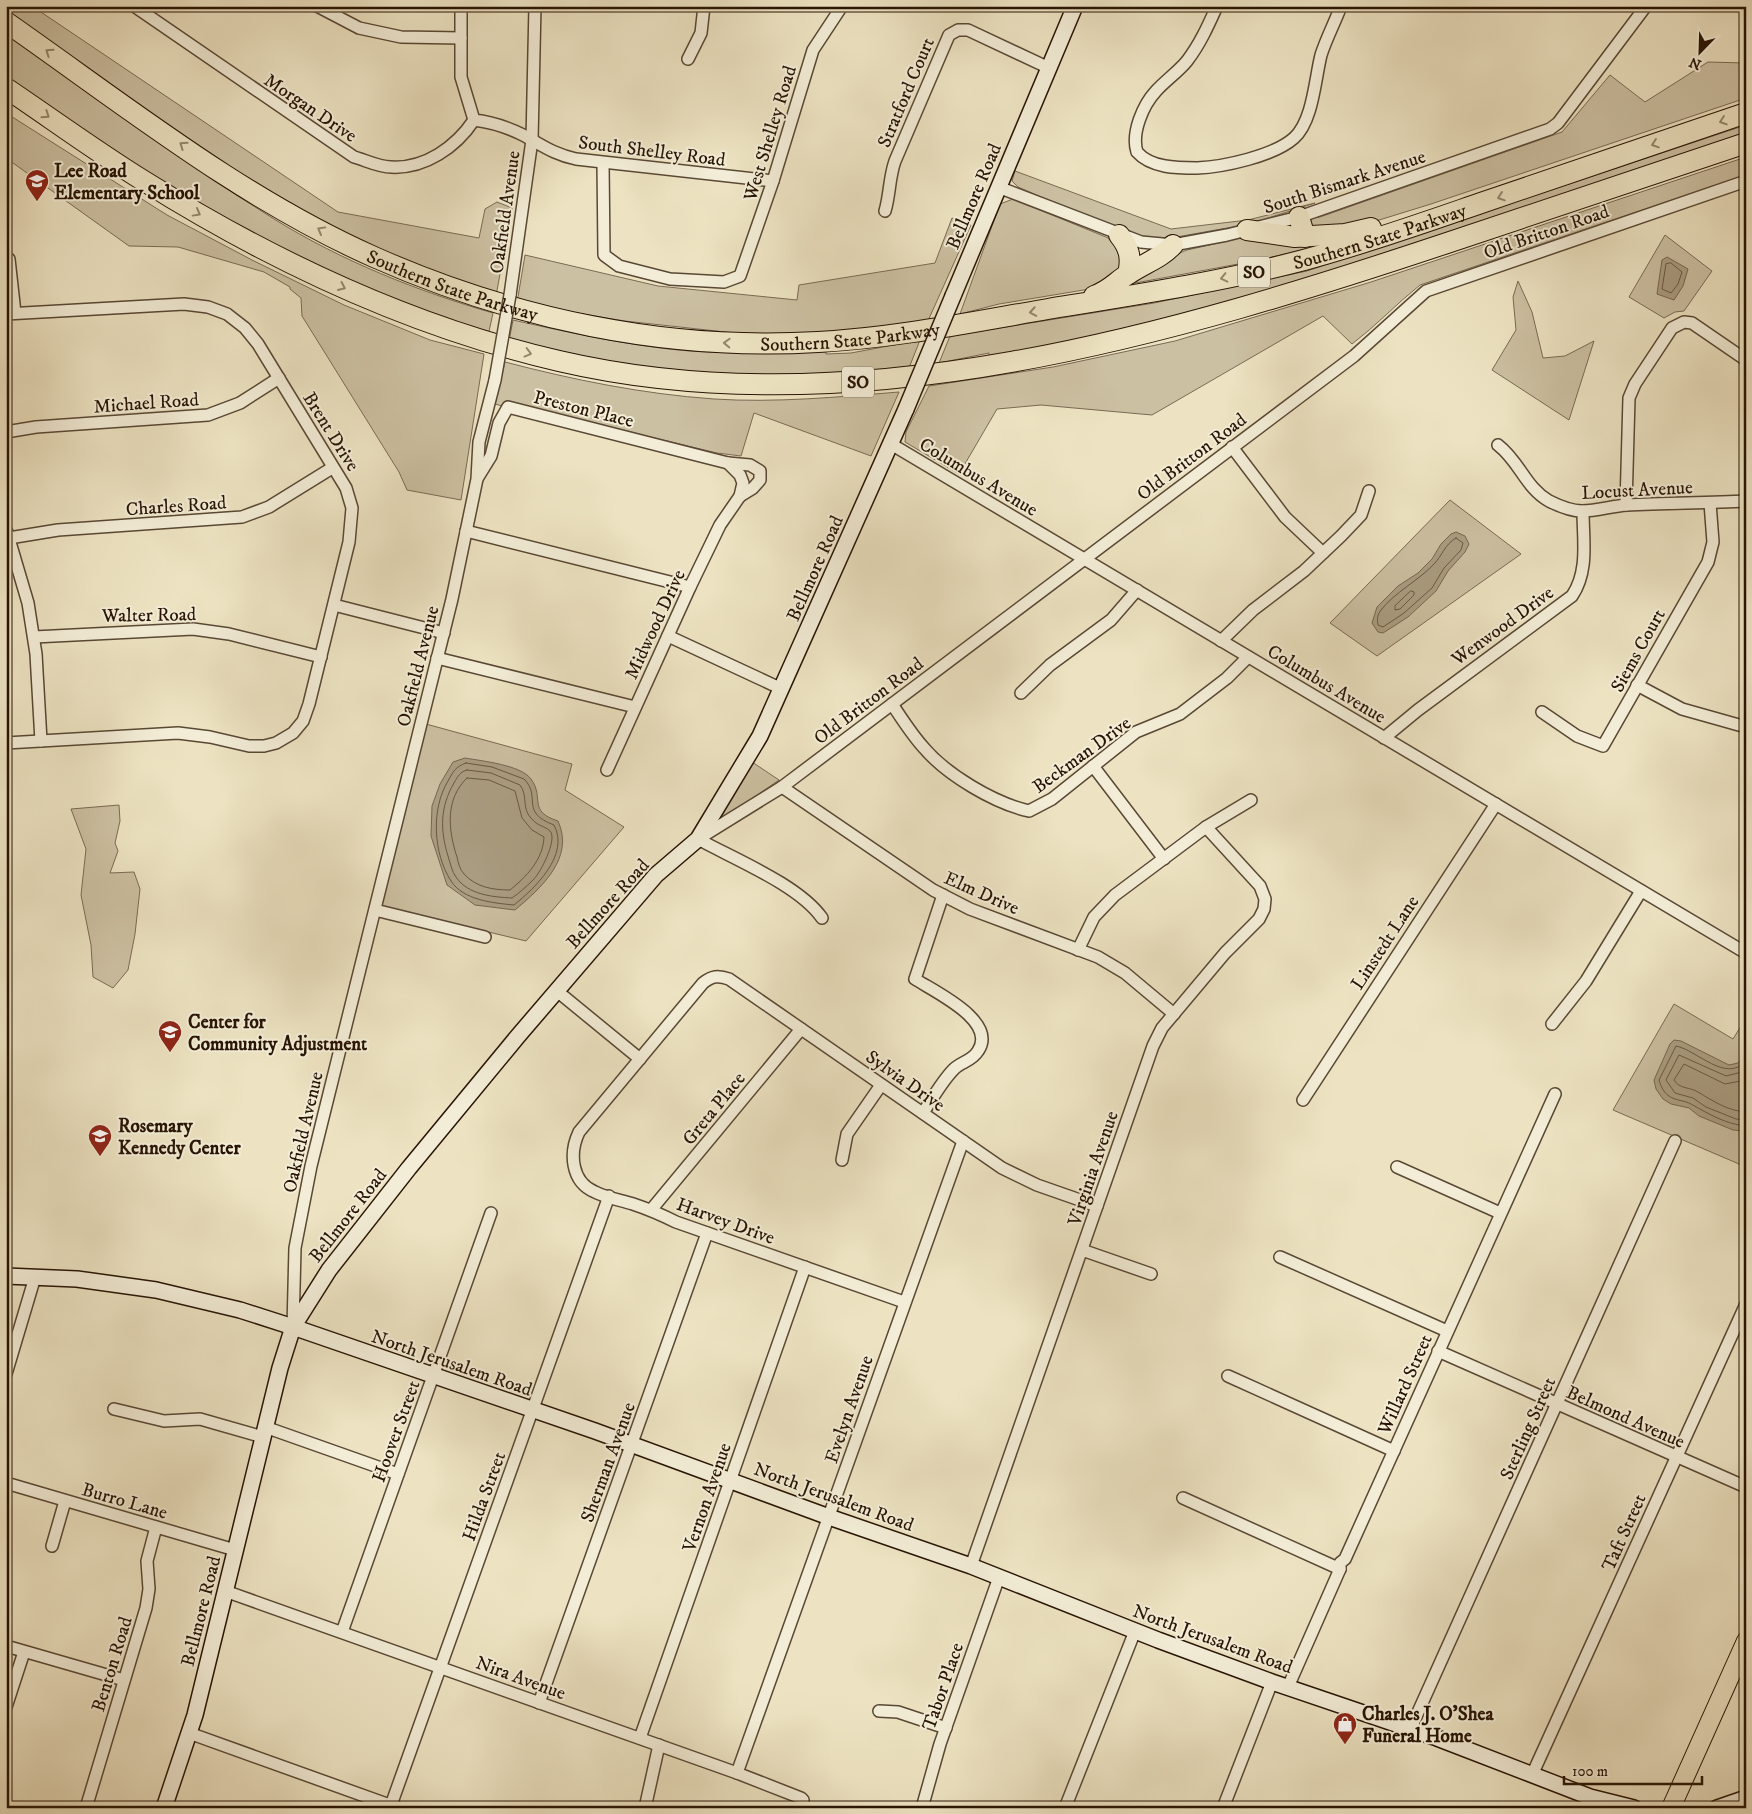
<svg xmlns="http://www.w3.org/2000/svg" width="1752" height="1814" font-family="'IM FELL DW Pica',serif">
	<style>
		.green { fill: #ccc0a2; stroke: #7a6a53 }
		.water { fill: #aa9d81; stroke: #76664f }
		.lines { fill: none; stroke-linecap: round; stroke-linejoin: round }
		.shore { stroke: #695842; stroke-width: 1 }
		.minor-casing { stroke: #594834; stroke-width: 14 }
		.secondary-casing { stroke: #281404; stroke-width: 18 }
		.primary-casing { stroke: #281404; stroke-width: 20 }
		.motorway-casing { stroke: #281404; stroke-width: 22 }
		.minor { stroke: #f3edd7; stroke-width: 11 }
		.secondary { stroke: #f3edd7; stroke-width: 15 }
		.primary { stroke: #ede3c2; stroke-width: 18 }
		.motorway { stroke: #ede3c2; stroke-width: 20 }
		.minor-bridge-casing { stroke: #594834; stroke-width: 14; stroke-linecap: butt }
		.secondary-bridge-casing { stroke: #281404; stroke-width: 18; stroke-linecap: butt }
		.minor-bridge { stroke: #f3edd7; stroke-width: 11 }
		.secondary-bridge { stroke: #f3edd7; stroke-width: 15 }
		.oneway { stroke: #94866c }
		.labels { text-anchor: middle; stroke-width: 4; stroke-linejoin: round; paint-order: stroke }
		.shield { fill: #f3edd7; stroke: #655543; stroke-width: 1 }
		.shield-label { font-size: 18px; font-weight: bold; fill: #281404 }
		.street-label { font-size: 19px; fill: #281404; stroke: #f3edd7 }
		.poi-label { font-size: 19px; font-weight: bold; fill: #281404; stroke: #f3edd7; text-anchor: start }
	</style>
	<rect width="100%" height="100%" fill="#ede3c2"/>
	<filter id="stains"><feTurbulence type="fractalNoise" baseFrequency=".004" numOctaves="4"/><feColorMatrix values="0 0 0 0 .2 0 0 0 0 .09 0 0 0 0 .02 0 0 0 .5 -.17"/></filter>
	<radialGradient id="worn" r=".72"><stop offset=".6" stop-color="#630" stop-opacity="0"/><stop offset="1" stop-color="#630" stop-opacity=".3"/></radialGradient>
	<g class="green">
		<path d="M 6,6 L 32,6 L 338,212 L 479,238 L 485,209 L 497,202 L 512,208 L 496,296 C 441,276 388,255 335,229 C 221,172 111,84 6,11 Z"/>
		<path d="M 6,34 C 95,96 182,162 274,219 C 342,261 417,291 493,313 L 488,336 L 309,266 L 146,175 L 6,78 Z"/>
		<polygon points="1708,62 1746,63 1746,98 1431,204 1363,225 1314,233 1308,218 1320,217 1562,132 1610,75 1645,102"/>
		<polygon points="6,113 167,215 252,260 344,305 430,340 484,354 461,500 407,490 399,472 302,316 301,298 290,289 290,287 264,272 178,247 129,246 6,158"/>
		<polygon points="1746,125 1746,136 1306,282 1089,338 989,357 989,353 939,363 950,336 1154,303 1307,271"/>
		<path d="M 1746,157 L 1746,175 L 1420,285 C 1396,304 1376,326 1352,344 L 1323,316 L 1152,415 L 1041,405 L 997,409 L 959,474 L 905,442 L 906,432 L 929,386 L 1053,367 L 1175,341 L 1371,282 Z"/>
		<polygon points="1015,171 1171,229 1248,220 1315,203 1250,224 1165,239 1132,236 1018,187 1012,181"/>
		<polygon points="1013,199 1118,242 1124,270 1096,288 999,304 960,314 1000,204"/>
		<polygon points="952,218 971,225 927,323 860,331 753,335 625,321 517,303 525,255 658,286 797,300 799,285 935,263"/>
		<polygon points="1665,235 1712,271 1684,311 1675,312 1664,318 1629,297"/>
		<polygon points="1245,237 1317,242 1318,246 1260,260 1119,286 1148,266 1187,250"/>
		<polygon points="1518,281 1532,312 1543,358 1565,356 1594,341 1569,420 1492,370 1516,330 1513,297"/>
		<path d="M 513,320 C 571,333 630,346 689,351 C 735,354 780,353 826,352 L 826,354 L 851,353 L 920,340 L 909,368 L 744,378 L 592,363 L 509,341 Z"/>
		<path d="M 505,362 C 574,380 643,394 714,399 C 775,403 838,397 899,392 L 871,456 L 754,413 L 741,456 L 717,453 L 509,403 L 502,406 L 495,404 Z"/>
		<polygon points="1450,500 1521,554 1377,656 1330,623"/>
		<polygon points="426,724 572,764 565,790 624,827 526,941 380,906"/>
		<polygon points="752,762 779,780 708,829"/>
		<polygon points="119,805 120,821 115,843 118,851 110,873 134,872 140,889 135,934 128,970 113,988 93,977 91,945 81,895 86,849 71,809"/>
		<polygon points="1674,1004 1733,1039 1746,1018 1746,1167 1613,1110"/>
	</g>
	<g class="water">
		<polygon points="1667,257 1688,269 1683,286 1674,300 1657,294 1662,260"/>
		<polygon points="1456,532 1465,536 1469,544 1465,552 1448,571 1436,591 1408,617 1383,633 1378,632 1372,623 1377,607 1398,586 1418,573 1432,559 1441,544 1451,534"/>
		<path d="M 465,758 C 482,761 521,765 531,779 C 545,798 527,811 558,821 C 575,858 541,888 515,910 L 475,905 L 447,885 L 431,836 L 432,806 L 440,784 L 453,762 Z"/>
		<polygon points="1674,1040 1681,1041 1729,1065 1738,1063 1746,1053 1746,1131 1733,1130 1699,1116 1689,1108 1671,1104 1663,1099 1656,1089 1654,1080 1670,1044"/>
	</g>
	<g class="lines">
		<g class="shore">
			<polygon points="1671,263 1682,272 1678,284 1671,293 1662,289 1666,264"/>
			<path d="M 1456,538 L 1463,543 L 1461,550 L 1444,568 L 1432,588 L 1404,613 L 1383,627 L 1378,625 C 1377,620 1377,615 1381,610 C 1395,592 1418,581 1434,564 C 1442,556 1445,544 1456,538 Z"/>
			<polygon points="1411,591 1414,592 1414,595 1400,609 1395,610 1395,606"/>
			<path d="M 466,763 L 492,767 L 524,779 C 542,797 519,812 554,825 C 570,855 535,888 514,905 C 493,903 463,900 451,881 C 433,853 431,809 448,781 C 453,772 455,767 466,763 Z"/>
			<path d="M 467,770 L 491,773 L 520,785 C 527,794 523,805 528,814 C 536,827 544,825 550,831 C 558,839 540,874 533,880 C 526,887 519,893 512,898 C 493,897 468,895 456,877 C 452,872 450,862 448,856 C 440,830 440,807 454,783 C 458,776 460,772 467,770 Z"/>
			<path d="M 467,778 L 489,780 L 515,791 L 522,818 L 532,830 L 544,837 C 543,860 526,877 510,890 C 492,890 476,887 464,874 C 460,870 458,862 457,857 C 448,830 445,799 467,778 Z"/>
			<path d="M 1746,1061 C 1726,1084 1697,1050 1676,1046 L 1659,1080 C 1661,1086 1663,1092 1669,1096 C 1676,1101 1684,1100 1691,1104 C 1709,1114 1725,1124 1746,1126"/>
			<polyline points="1746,1071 1726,1076 1679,1055 1666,1080 1675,1093 1693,1098 1706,1107 1736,1119 1746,1120"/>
			<path d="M 1746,1080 L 1725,1084 L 1684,1064 L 1674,1080 C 1679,1089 1690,1087 1698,1092 C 1713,1101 1728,1111 1746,1112"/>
		</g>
		<g class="minor-casing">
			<g id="minor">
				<path d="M 134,6 L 354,157 C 365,160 379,167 391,167 C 425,169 456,147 474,120"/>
				<polyline points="317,6 359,28 401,37 461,38"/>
				<path d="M 461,6 L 461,77 L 474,120 C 491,122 507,127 523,135 C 542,145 553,154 576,159 L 773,181"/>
				<path d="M 1217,6 C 1208,26 1200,44 1187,61 C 1178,72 1166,80 1156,91 C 1143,105 1131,133 1137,152 C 1151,168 1177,168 1197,168 C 1223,167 1274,156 1294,138 C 1313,121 1315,79 1321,55 C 1326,39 1335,22 1341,6"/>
				<polyline points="688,59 701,33 704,6"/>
				<polyline points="603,163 604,255 619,266 670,279 724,282 740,276 773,181 813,50 842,6"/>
				<polyline points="998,187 1141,242 1173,245 1227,235 1299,217 1550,129 1558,123 1646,6"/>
				<path d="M 885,211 C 890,194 889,178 895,161 L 949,35 L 958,30 L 968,30 L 1049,68"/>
				<polyline points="9,259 15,313"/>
				<polyline points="510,295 532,140 535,6"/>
				<polyline points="6,314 184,304 208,307 227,314 245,328 258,344 346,488 352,508 349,542 309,704 303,721 293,733 276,743 264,746 249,746 210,737 178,733 6,743"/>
				<polyline points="6,432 36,427 208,415 240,403 279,378"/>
				<polyline points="891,444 1746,953"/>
				<path d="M 1498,445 C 1520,462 1525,487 1549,501 C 1559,506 1570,511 1582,511 C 1597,511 1612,506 1627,505 C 1667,503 1706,503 1746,501"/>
				<polyline points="1232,447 1285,517 1323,553"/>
				<polyline points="478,477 491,456 499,423 508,407 728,463 750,465 760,471 760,480 753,488 740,496"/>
				<polyline points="1626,505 1629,398 1635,384 1672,328 1684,322 1692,323 1746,360"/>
				<polyline points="466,531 690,587"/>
				<polyline points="7,532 28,603 36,654 41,741"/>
				<polyline points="9,538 58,530 242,517 269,507 332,468"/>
				<polyline points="334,605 444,633"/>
				<polyline points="668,636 782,689"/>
				<polyline points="34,637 193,629 229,634 321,657"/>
				<polyline points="1221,641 1253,610 1304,571 1341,536 1361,515 1369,491"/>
				<polyline points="437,658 635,707"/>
				<polyline points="1637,685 1682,709 1746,727"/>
				<polyline points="1021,693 1050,665 1111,620 1137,590"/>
				<path d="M 892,704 C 902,719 912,735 924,748 C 947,775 994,803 1029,811 L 1052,799 L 1136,732 L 1180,714 L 1227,678 L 1248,657"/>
				<polyline points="1542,712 1577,736 1603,746 1708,562 1713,542 1710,503"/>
				<path d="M 1384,738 L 1418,710 L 1572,596 C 1589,571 1583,540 1583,511"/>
				<polyline points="1093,766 1164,859"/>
				<polyline points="607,770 690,587 720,525 740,496 743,483 740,475 728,463"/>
				<polyline points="782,787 933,890 970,909 1098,957 1125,973 1174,1014"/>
				<polyline points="375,910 485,937"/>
				<path d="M 822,918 C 799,885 734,859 698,839 L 782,787 L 1354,356 L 1426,291 L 1746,181"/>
				<polyline points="1078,950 1094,917 1115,895 1206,827 1251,800"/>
				<polyline points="557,991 640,1059"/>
				<polyline points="1552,1024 1586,981 1641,891"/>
				<polyline points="1303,1100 1496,804"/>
				<path d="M 923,1113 C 932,1099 942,1081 954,1069 C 961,1062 972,1061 978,1051 C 998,1021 935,992 915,979 L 943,895"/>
				<polyline points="842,1160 847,1134 881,1085"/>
				<polyline points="1397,1167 1500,1213"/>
				<polyline points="651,1210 801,1029"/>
				<polyline points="1082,1250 1151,1274"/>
				<polyline points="1280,1257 1447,1331"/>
				<path d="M 904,1302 L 676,1222 C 662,1215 648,1209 633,1204 C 620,1200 607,1198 595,1192 C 571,1182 569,1153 579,1132 L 703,983 C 712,976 718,975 729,979 L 1002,1168 L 1037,1185 L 1097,1206"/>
				<polyline points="293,1327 295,1248 311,1166 452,599 477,479 479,442 495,380"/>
				<polyline points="1438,1351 1746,1487"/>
				<polyline points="6,1374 35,1277"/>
				<polyline points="1228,1376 1394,1451"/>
				<polyline points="114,1409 164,1421 200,1419 263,1437"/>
				<polyline points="265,1427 398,1474"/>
				<polyline points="6,1483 235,1550"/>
				<polyline points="1183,1498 1340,1569"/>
				<polyline points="52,1546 65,1501"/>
				<polyline points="971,1566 1153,1046 1162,1028 1225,953 1259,919 1264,909 1265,899 1260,886 1206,827"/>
				<polyline points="225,1591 737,1773 801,1798 803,1800 801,1808"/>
				<polyline points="342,1632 491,1213"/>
				<polyline points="6,1646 124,1680"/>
				<polyline points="1288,1687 1340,1569 1340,1563 1345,1559 1555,1094"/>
				<polyline points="539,1703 707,1233"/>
				<polyline points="6,1707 24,1652"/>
				<polyline points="879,1711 898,1712 946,1728"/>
				<polyline points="1410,1730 1675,1141"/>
				<polyline points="189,1733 398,1808"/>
				<polyline points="640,1738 805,1267"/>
				<polyline points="737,1773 963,1141"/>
				<polyline points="1532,1775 1746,1304"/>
				<polyline points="86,1808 146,1608 149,1589 147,1561 156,1527"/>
				<polyline points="390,1808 609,1196"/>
				<polyline points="645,1808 659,1745"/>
				<polyline points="922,1808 940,1744 999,1577"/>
				<polyline points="1065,1808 1135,1631"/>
				<polyline points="1223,1808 1272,1682"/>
			</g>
		</g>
		<g class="secondary-casing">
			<g id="secondary">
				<polyline points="953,296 1075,6"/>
				<polyline points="6,1276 77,1279 156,1290 240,1310 293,1327 595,1431 829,1517 971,1566 1158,1640 1272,1682 1437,1738 1590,1797 1634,1808"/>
				<polyline points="164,1808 195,1715 280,1368 293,1327 329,1270 409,1168 518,1036 656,875 698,839 760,736 906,409"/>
				<polyline points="1717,1808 1746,1798"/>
			</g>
		</g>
		<g class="primary-casing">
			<polyline id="primary" points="1671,1808 1746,1641"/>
		</g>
		<g class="motorway-casing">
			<g id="motorway">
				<path id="s1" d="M 6,22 C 125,105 241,198 374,257 C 514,319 666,351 818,342 C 895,338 972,322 1048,309 C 1134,295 1220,282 1304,260 C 1364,244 1423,223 1481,203 C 1569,173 1658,143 1746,113"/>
				<path d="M 6,88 C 52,119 97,152 144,181 C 272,261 412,327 559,361 C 855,430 1175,334 1456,240 C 1552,207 1649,175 1746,143"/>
				<polyline points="1299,217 1305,237"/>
				<polyline points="1247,230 1295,237 1345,234 1371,228"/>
				<path d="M 1119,235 C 1129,247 1132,258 1128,274"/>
				<path d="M 1094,296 C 1111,290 1116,281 1130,273 C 1145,263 1161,258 1173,245"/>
			</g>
		</g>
		<use href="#minor" class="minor"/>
		<use href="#secondary" class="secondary"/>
		<use href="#primary" class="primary"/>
		<use href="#motorway" class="motorway"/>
		<g class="minor-bridge-casing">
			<polyline id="minor-bridge" points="495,380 510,295"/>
		</g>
		<g class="secondary-bridge-casing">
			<polyline id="secondary-bridge" points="906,409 953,296"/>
		</g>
		<use href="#minor-bridge" class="minor-bridge"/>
		<use href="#secondary-bridge" class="secondary-bridge"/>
	</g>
	<defs><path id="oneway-chevron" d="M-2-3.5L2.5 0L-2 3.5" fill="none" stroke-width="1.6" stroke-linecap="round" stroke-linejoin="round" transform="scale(1.25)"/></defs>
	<g class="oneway">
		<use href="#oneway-chevron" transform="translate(49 52) rotate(-145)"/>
		<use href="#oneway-chevron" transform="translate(46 115) rotate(34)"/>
		<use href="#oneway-chevron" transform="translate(1723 121) rotate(161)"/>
		<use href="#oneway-chevron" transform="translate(1655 144) rotate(161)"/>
		<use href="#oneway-chevron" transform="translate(183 145) rotate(-145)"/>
		<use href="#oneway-chevron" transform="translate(1501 197) rotate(161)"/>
		<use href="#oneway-chevron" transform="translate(197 213) rotate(29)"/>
		<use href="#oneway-chevron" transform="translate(321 230) rotate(-151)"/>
		<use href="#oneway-chevron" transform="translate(1224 278) rotate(167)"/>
		<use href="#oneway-chevron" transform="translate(342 287) rotate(24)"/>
		<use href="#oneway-chevron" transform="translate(1033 312) rotate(170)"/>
		<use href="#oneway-chevron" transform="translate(727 343) rotate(-178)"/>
		<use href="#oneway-chevron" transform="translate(528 353) rotate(15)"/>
	</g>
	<defs>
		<g id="school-pin" transform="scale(1.25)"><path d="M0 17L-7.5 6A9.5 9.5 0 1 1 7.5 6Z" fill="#8f2418" stroke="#f3edd7"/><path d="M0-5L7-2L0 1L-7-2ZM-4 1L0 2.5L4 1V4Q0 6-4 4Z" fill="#fff"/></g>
		<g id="shop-pin" transform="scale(1.25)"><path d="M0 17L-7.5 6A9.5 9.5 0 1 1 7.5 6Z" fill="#8f2418" stroke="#f3edd7"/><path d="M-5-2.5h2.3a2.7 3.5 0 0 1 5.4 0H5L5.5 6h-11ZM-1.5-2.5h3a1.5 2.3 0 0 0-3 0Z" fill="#fff"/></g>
	</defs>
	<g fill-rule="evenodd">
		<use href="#school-pin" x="37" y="181"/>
		<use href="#school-pin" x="170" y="1032"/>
		<use href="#school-pin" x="100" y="1136"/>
		<use href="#shop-pin" x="1345" y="1724"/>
	</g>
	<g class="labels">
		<g class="shield">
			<rect x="1238" y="256.5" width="32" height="31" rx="4"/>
			<rect x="842" y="366.5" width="32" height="31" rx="4"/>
		</g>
		<g class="shield-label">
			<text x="1254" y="278">SO</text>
			<text x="858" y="388">SO</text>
		</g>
		<g class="street-label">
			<text transform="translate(905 92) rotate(-67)" y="7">Stratford Court</text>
			<text transform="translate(311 107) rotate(34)" y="7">Morgan Drive</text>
			<text transform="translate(769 133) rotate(-73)" y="7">West Shelley Road</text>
			<text transform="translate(652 150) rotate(7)" y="7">South Shelley Road</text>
			<text transform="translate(1344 181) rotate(-18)" y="7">South Bismark Avenue</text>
			<text transform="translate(973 196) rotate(-67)" y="7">Bellmore Road</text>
			<text transform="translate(504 212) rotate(-82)" y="7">Oakfield Avenue</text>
			<text transform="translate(1546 231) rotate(-19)" y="7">Old Britton Road</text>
			<text dy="7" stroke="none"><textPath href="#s1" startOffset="1466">Southern State Parkway</textPath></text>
			<text dy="7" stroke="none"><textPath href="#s1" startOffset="521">Southern State Parkway</textPath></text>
			<text dy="7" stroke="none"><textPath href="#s1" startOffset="926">Southern State Parkway</textPath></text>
			<text transform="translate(146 402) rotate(-4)" y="7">Michael Road</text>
			<text transform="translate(584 408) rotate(14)" y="7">Preston Place</text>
			<text transform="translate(332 431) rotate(58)" y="7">Brent Drive</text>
			<text transform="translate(1191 456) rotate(-37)" y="7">Old Britton Road</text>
			<text transform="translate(979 476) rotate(31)" y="7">Columbus Avenue</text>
			<text transform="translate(1637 489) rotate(-3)" y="7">Locust Avenue</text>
			<text transform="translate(176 505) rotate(-4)" y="7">Charles Road</text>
			<text transform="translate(814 568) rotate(-66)" y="7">Bellmore Road</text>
			<text transform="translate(149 614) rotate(-1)" y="7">Walter Road</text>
			<text transform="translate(654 624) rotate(-65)" y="7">Midwood Drive</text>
			<text transform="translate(1502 625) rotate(-36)" y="7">Wenwood Drive</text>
			<text transform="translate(1637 650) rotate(-61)" y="7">Siems Court</text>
			<text transform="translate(417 666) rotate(-76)" y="7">Oakfield Avenue</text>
			<text transform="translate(1327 683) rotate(31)" y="7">Columbus Avenue</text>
			<text transform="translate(868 700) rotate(-37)" y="7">Old Britton Road</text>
			<text transform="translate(1081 754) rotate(-36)" y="7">Beckman Drive</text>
			<text transform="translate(982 892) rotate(24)" y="7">Elm Drive</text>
			<text transform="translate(607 903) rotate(-48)" y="7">Bellmore Road</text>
			<text transform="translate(1384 942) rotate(-57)" y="7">Linstedt Lane</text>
			<text transform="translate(906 1080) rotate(35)" y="7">Sylvia Drive</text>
			<text transform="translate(713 1108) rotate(-51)" y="7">Greta Place</text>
			<text transform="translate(302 1132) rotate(-77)" y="7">Oakfield Avenue</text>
			<text transform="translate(1092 1168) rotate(-71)" y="7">Virginia Avenue</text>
			<text transform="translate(347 1215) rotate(-52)" y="7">Bellmore Road</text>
			<text transform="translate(726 1220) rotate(20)" y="7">Harvey Drive</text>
			<text transform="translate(452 1362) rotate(19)" y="7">North Jerusalem Road</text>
			<text transform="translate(1404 1384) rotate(-66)" y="7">Willard Street</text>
			<text transform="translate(848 1409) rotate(-71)" y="7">Evelyn Avenue</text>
			<text transform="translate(1626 1416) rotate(24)" y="7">Belmond Avenue</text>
			<text transform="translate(1527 1428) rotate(-66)" y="7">Sterling Street</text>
			<text transform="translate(395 1431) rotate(-70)" y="7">Hoover Street</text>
			<text transform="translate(607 1462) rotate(-70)" y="7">Sherman Avenue</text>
			<text transform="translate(483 1496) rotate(-70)" y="7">Hilda Street</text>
			<text transform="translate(834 1496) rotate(20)" y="7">North Jerusalem Road</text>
			<text transform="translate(706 1497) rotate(-71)" y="7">Vernon Avenue</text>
			<text transform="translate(125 1500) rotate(16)" y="7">Burro Lane</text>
			<text transform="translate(1623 1532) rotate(-66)" y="7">Taft Street</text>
			<text transform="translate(200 1611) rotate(-76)" y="7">Bellmore Road</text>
			<text transform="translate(1213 1638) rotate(20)" y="7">North Jerusalem Road</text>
			<text transform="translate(111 1664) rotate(-73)" y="7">Benton Road</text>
			<text transform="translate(521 1677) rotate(20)" y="7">Nira Avenue</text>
			<text transform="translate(942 1686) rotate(-71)" y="7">Tabor Place</text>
		</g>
		<g class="poi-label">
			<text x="54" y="177">Lee Road<tspan x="54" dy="22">Elementary School</tspan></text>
			<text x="188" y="1028">Center for<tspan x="188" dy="22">Community Adjustment</tspan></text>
			<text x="118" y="1132">Rosemary<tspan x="118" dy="22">Kennedy Center</tspan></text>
			<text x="1362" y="1720">Charles J. O’Shea<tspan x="1362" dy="22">Funeral Home</tspan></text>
		</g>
	</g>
	<rect width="1752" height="1814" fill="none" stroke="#ede3c2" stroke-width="25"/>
	<rect x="8" y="8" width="1737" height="1799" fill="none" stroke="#281404" stroke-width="2.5"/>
	<rect x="12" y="12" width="1727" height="1789" fill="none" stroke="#281404"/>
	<g transform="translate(1700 52) rotate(203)" stroke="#f3edd7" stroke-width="4" paint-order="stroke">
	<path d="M0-4L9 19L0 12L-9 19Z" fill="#281404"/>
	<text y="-8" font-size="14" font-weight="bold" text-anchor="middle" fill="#281404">N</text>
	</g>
	<path d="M1564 1776v8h138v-8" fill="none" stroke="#281404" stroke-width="2.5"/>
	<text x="1572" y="1776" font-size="15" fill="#281404" stroke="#f3edd7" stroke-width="4" paint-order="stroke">100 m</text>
	<rect width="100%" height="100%" filter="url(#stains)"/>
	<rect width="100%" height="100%" fill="url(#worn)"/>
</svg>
